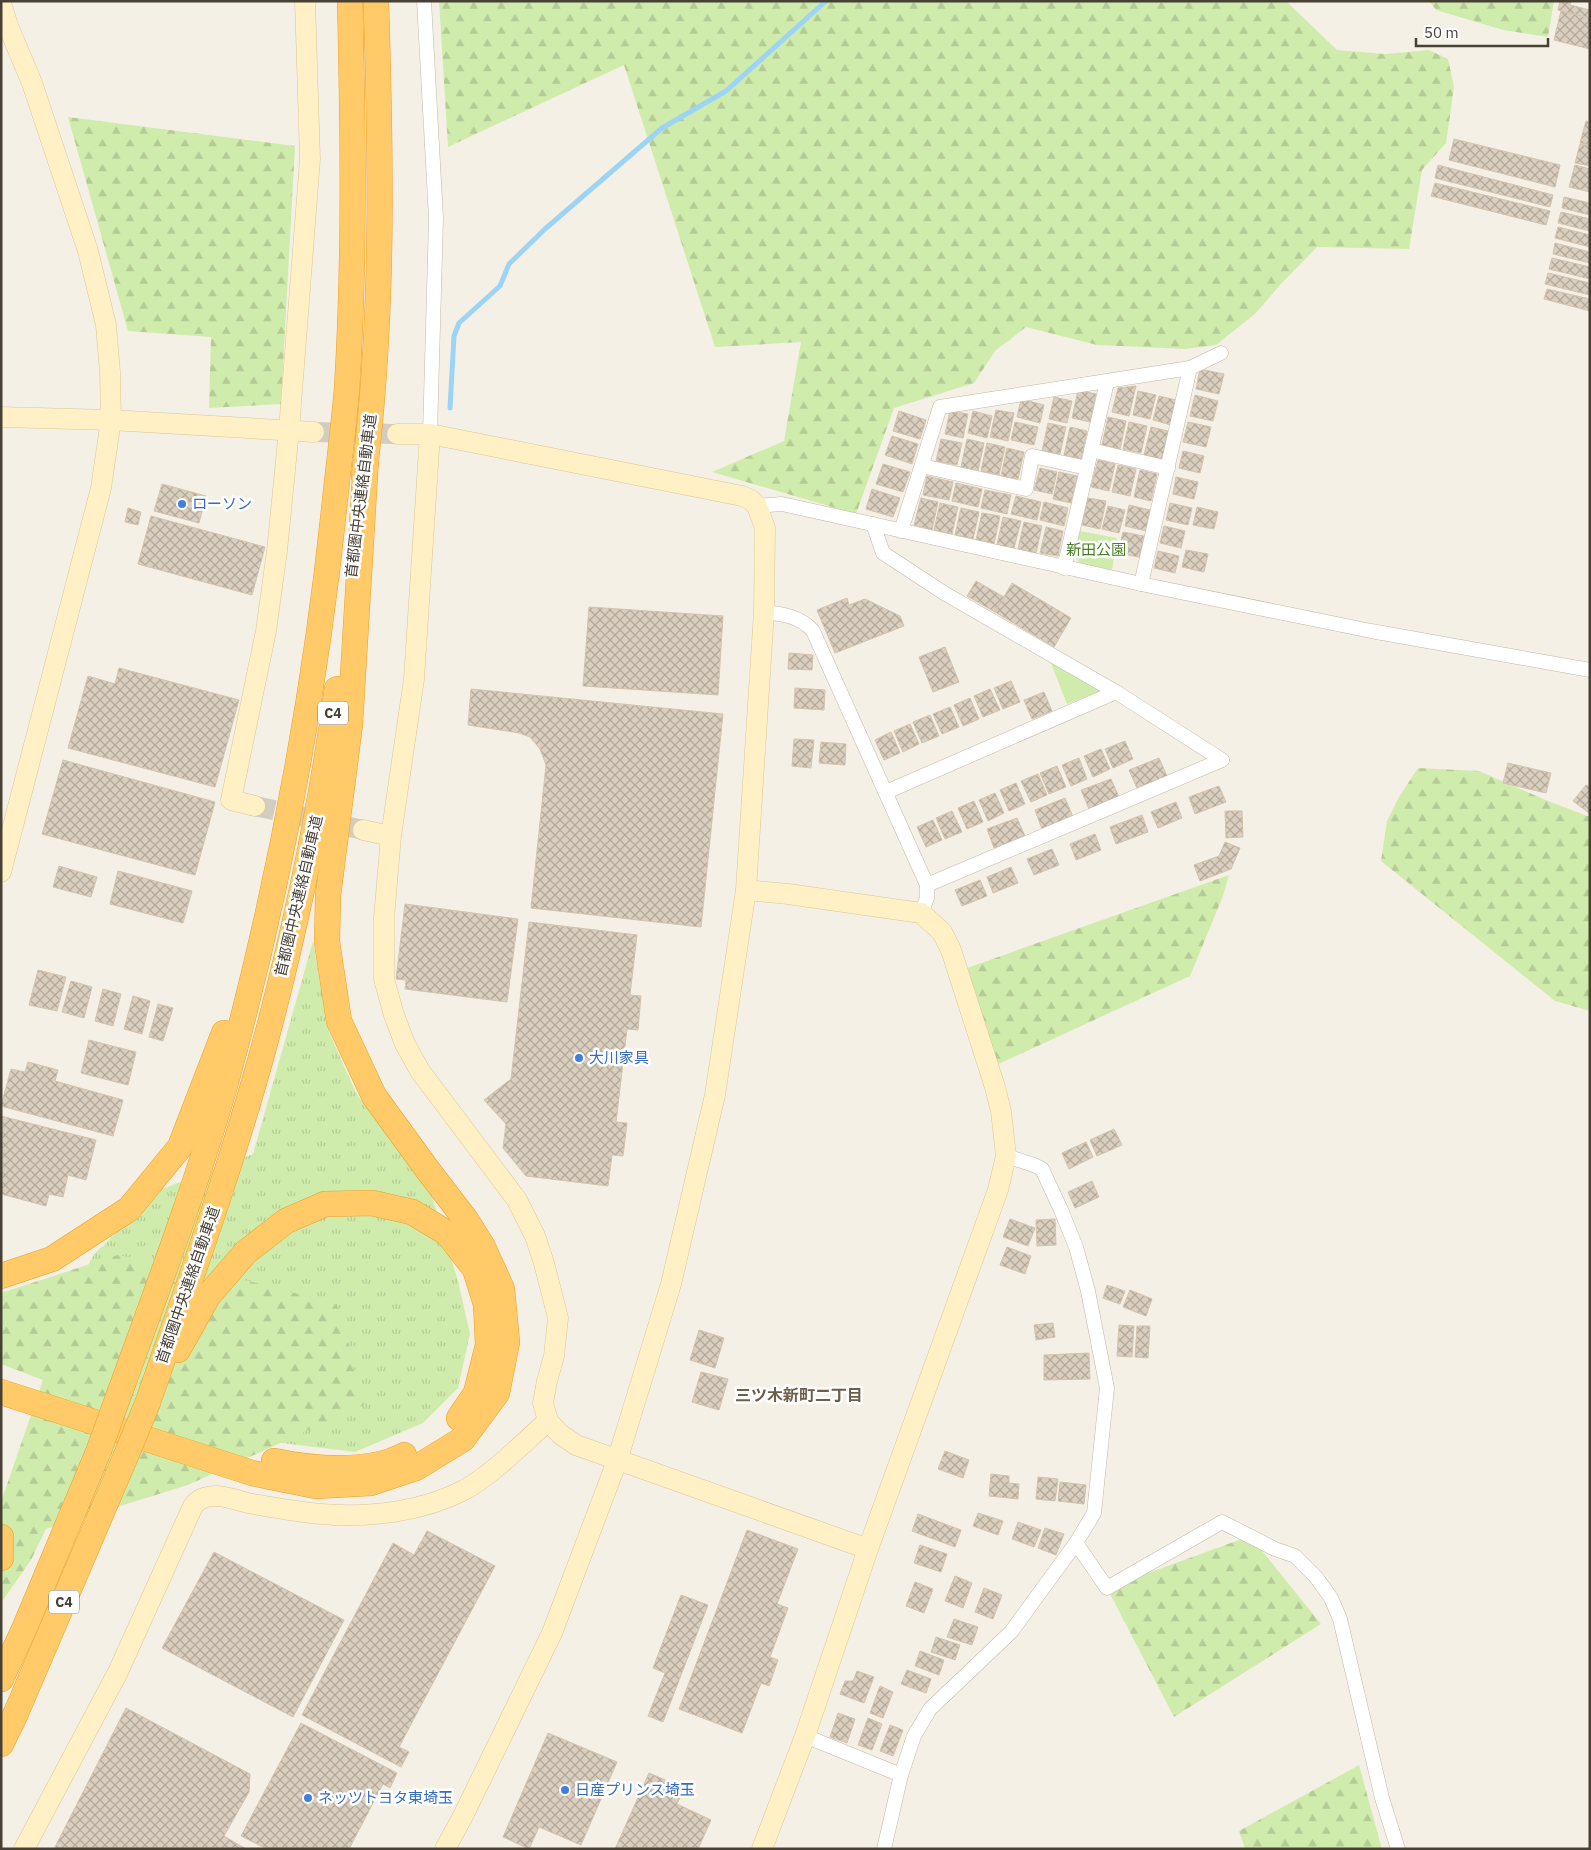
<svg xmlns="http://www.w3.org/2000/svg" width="1591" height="1850" font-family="'IBM Plex Sans','Noto Sans JP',sans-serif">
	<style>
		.grass { fill: url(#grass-tufts) }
		.forest { fill: url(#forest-firs) }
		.park { fill: #d0ecac }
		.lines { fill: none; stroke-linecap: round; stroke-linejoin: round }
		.stream { stroke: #9dd4f6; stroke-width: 5 }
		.building { fill: url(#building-cross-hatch); stroke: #d3c3ad }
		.secondary-tunnel { stroke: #d2cdc3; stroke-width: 20; stroke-dasharray: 20 10; stroke-linecap: butt }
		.street-casing { stroke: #c1b8a8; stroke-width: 15 }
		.secondary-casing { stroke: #dcc794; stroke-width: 21 }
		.highway-casing { stroke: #eaa02a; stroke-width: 26 }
		.street { stroke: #fff; stroke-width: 14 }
		.secondary { stroke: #fff0c6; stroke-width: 20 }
		.highway { stroke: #ffca67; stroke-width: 25 }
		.highway-bridge-casing { stroke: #eaa02a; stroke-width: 26; stroke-linecap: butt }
		.highway-bridge { stroke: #ffca67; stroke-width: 25 }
		.shop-dot { fill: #3f7fe0; stroke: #fff; stroke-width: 2 }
		.labels { text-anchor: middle; stroke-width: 5; stroke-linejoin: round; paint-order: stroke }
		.shield { fill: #fff; stroke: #7f7972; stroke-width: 1 }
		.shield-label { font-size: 14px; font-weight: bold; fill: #484035 }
		.street-label { font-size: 15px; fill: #484035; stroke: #fff }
		.shop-label { font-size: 15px; fill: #366cbe; stroke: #fff; text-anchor: start }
		.park-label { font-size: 15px; fill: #477f23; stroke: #fff }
		.neighbourhood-label { font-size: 16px; font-weight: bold; fill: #6c5e4b; stroke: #fff }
	</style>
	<defs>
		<pattern id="grass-tufts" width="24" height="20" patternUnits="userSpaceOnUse" patternTransform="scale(1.25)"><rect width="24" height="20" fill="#d0ecac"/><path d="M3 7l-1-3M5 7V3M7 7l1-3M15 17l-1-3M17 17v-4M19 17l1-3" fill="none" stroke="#b4cb95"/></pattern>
		<pattern id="forest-firs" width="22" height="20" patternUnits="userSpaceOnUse" patternTransform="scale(1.25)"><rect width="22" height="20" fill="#d0ecac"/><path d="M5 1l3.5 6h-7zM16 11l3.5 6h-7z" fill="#b4cb95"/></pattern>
		<pattern id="building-cross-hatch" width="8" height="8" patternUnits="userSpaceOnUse" patternTransform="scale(1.25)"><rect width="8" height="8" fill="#dacebe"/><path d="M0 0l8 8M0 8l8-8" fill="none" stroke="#b3a99b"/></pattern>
	</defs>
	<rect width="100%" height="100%" fill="#f5f0e6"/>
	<polygon class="grass" points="313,941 329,1032 356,1093 431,1193 458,1281 470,1334 458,1388 423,1423 355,1452 282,1443 79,1284 94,1254 162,1189 253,1154"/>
	<g class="forest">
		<polygon points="439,1 1286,1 1337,50 1385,54 1429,50 1448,59 1454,87 1446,143 1422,170 1409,249 1317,247 1280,285 1256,313 1216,345 1185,349 1097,345 1026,327 995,351 974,383 894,408 856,514 712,472 784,441 801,342 715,347 624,65 448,147"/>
		<polygon points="1429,1 1554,1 1548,37 1503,30 1436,10"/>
		<polygon points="68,117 295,146 281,404 209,408 211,337 128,331"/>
		<polygon points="1418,768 1479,771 1548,801 1590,817 1590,1011 1555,1001 1381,861 1387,821 1399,797"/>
		<polygon points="1229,875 1223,896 1190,976 994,1066 967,968"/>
		<polygon points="118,1255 262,1284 337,1305 364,1405 188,1485 46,1529 31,1560 1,1603 1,1502 43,1380 1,1364 1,1293"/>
		<polygon points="1250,1536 1321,1624 1174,1717 1107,1588"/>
		<polygon points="1359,1765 1382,1849 1245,1849 1239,1831"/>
	</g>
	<g class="park">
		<polygon points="1080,531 1117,538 1112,570 1081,564 1075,557"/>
		<polygon points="1050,661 1101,691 1067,704"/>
	</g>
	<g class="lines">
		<polyline class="stream" points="450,408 454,336 459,323 500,286 509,264 545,229 662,128 726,91 826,1"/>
	</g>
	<g class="building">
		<polygon points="1560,1 1571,1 1570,5 1590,10 1590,18 1558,10"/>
		<polygon points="1561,11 1590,18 1590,49 1554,40"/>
		<polygon points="1586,121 1590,122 1590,145 1580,143"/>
		<polygon points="1454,139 1560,165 1555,187 1449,160"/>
		<polygon points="1580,144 1590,146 1590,166 1575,163"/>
		<polygon points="1438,165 1553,195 1550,207 1435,178"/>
		<polygon points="1575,165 1590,169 1590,192 1569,187"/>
		<polygon points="1435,183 1550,211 1546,225 1431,196"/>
		<polygon points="1564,197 1590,203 1590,215 1562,208"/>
		<polygon points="1561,212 1590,219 1590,231 1558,223"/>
		<polygon points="1558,227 1590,235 1590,247 1555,238"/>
		<polygon points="1555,243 1590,252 1590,263 1553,254"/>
		<polygon points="1552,258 1590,267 1590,279 1549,269"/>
		<polygon points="1548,273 1590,283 1590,295 1545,284"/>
		<polygon points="1547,289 1590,299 1590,311 1544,299"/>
		<polygon points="1200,369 1224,374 1219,394 1196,389"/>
		<polygon points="1136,386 1129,416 1112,412 1118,388"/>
		<polygon points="1078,390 1096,394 1090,422 1072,418"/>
		<polygon points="1138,391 1156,395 1150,419 1133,415"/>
		<polygon points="1195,395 1218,401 1213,421 1190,416"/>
		<polygon points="1159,396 1176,400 1171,425 1153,420"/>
		<polygon points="1054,397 1072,401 1067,423 1049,419"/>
		<polygon points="1021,399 1044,405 1040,423 1017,417"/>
		<polygon points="996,410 1014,413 1008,441 990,437"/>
		<polygon points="899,411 926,420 920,439 893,431"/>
		<polygon points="950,411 968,414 963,438 945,434"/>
		<polygon points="973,411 992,416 987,438 968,433"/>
		<polygon points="1108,417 1126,421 1120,449 1102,445"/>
		<polygon points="1015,422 1038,427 1034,445 1011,440"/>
		<polygon points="1129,422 1147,426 1141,453 1123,449"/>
		<polygon points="1188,422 1211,427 1206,447 1183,442"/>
		<polygon points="1048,423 1066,427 1060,454 1042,451"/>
		<polygon points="1070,427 1087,431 1081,459 1064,455"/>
		<polygon points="1151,427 1168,431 1162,459 1144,455"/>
		<polygon points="892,436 918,444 912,464 885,455"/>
		<polygon points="941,439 962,443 957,465 936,461"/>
		<polygon points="967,439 984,443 978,471 961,467"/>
		<polygon points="987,443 1005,447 999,475 981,471"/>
		<polygon points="1007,448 1024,452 1018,479 1001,476"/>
		<polygon points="1183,451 1204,456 1200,473 1179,468"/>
		<polygon points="1098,460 1115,464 1109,491 1091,487"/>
		<polygon points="883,464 910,472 903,492 876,484"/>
		<polygon points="1118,465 1136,469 1130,496 1112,492"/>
		<polygon points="1040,468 1057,472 1052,494 1034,490"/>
		<polygon points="1140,470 1157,474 1151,501 1134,497"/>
		<polygon points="1059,472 1077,476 1071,503 1053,499"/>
		<polygon points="927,476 953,482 949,500 923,495"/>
		<polygon points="1176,477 1198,482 1194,499 1173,494"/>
		<polygon points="956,483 982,489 978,507 952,501"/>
		<polygon points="162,484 206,496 199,523 154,511"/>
		<polygon points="872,489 900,498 893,517 866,509"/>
		<polygon points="985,490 1011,495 1007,514 981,508"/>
		<polygon points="1016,496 1041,502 1037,520 1011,514"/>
		<polygon points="921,498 938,502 932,530 914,525"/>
		<polygon points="1088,498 1106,501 1100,529 1082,525"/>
		<polygon points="1044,502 1068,508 1064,526 1040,520"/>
		<polygon points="940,503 958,507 952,534 934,530"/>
		<polygon points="1170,503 1192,508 1188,525 1166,520"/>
		<polygon points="1129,505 1150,510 1146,531 1125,526"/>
		<polygon points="1108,506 1125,510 1119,533 1102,529"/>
		<polygon points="1197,507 1218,512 1214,529 1193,525"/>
		<polygon points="128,508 141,512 138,525 125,522"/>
		<polygon points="961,508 979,512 973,539 955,535"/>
		<polygon points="982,513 1000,516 994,544 976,540"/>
		<polygon points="151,516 265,547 252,595 138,564"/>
		<polygon points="1003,517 1021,521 1014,548 997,545"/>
		<polygon points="1024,522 1042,526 1036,553 1018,549"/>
		<polygon points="1164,526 1185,531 1181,548 1160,543"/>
		<polygon points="1046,527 1063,531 1058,556 1040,553"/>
		<polygon points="1123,532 1144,536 1139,557 1118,553"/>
		<polygon points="1186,550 1208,554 1204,572 1182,567"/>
		<polygon points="1158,551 1179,556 1175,573 1154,568"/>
		<polygon points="976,581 1004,597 995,612 967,596"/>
		<polygon points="1012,583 1071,618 1054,647 995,612"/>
		<polygon points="847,598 849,605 865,599 900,616 904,626 835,653 817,610"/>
		<polygon points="589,607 723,616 718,695 583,686"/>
		<polygon points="945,647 959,682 933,692 919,657"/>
		<polygon points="789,653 813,655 812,670 788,669"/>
		<polygon points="119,668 239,700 215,787 68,748 88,676 115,684"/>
		<polygon points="1011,681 1020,702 1003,709 994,688"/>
		<polygon points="795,688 825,690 824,710 794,708"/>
		<polygon points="471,689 723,714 701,927 531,908 546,765 540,749 530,737 519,733 468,725"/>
		<polygon points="990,689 1000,710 983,717 974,696"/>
		<polygon points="1044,692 1052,711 1032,719 1024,700"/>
		<polygon points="970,698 979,719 963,726 954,705"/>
		<polygon points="950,707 959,727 942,734 933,714"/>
		<polygon points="930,715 939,736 922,743 913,722"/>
		<polygon points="910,724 919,744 903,752 894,731"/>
		<polygon points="891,732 900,753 884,760 875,740"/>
		<polygon points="794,739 814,740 811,768 792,766"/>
		<polygon points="1125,741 1133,759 1113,768 1105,749"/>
		<polygon points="821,742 846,744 845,765 819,763"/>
		<polygon points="1101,749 1110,769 1093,777 1084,756"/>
		<polygon points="1079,758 1087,779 1071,786 1062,765"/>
		<polygon points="1159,758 1167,776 1137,788 1129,770"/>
		<polygon points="63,760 215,802 195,875 42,834"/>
		<polygon points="1508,763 1551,773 1546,793 1503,783"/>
		<polygon points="1057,766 1066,787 1049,794 1040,773"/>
		<polygon points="1038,774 1047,795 1031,802 1021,781"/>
		<polygon points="1111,779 1119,797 1089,809 1081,790"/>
		<polygon points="1016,783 1025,804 1009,811 1000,790"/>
		<polygon points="1586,785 1590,787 1589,813 1573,801"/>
		<polygon points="1219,786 1226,802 1195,814 1189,797"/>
		<polygon points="995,793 1004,813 988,821 979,800"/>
		<polygon points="1065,798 1073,817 1042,829 1035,810"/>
		<polygon points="974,801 983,822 967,829 958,808"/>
		<polygon points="1176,802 1182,818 1158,828 1151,812"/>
		<polygon points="952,811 962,832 945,839 936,818"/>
		<polygon points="1225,811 1242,811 1243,837 1226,838"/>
		<polygon points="1142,815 1148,832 1116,844 1110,827"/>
		<polygon points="1017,818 1025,836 994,848 987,829"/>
		<polygon points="933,820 942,840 926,847 917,827"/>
		<polygon points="1095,834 1101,850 1076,860 1070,844"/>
		<polygon points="1225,842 1240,848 1231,869 1200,881 1194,865 1219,856"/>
		<polygon points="1052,849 1059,865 1034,875 1027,859"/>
		<polygon points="59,866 97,877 91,897 53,887"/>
		<polygon points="1011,867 1018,883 993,893 987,877"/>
		<polygon points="118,871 192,891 183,923 110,904"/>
		<polygon points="980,880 987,896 962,906 955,890"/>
		<polygon points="405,904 518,919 507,1002 405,989 406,980 396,979"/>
		<polygon points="529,922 637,935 630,995 641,996 638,1030 627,1029 616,1122 627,1123 623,1156 612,1155 608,1186 526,1176 503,1148 506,1124 484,1100 511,1079"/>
		<polygon points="38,970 66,977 57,1011 29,1005"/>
		<polygon points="71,981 92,987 84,1018 62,1012"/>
		<polygon points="103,989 121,994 113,1026 95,1021"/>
		<polygon points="133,996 150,1001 142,1034 124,1029"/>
		<polygon points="158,1004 173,1008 163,1041 149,1037"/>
		<polygon points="89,1040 136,1052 128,1085 81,1073"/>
		<polygon points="28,1062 58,1070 55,1081 123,1100 113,1136 1,1106 11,1069 25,1072"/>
		<polygon points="1,1116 96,1140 86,1180 68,1175 63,1197 49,1194 46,1206 1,1194"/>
		<polygon points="1114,1129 1122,1145 1097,1156 1090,1140"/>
		<polygon points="1086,1142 1093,1157 1069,1169 1062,1153"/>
		<polygon points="1092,1181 1099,1197 1075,1208 1068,1192"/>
		<polygon points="1010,1219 1035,1228 1028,1246 1003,1237"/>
		<polygon points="1055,1219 1056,1245 1037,1246 1036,1220"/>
		<polygon points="1007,1247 1031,1256 1025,1274 1000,1265"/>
		<polygon points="1107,1285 1125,1291 1120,1304 1103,1298"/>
		<polygon points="1130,1290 1152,1299 1146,1316 1123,1307"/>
		<polygon points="1053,1323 1055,1337 1036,1340 1034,1325"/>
		<polygon points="1119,1325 1134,1326 1132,1357 1117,1356"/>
		<polygon points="1137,1326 1150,1326 1148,1358 1135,1357"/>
		<polygon points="699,1330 724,1338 715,1368 690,1360"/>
		<polygon points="1089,1353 1090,1379 1044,1380 1044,1355"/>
		<polygon points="701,1372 728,1379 719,1410 692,1402"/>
		<polygon points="945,1451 969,1460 963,1478 938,1469"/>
		<polygon points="991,1474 1009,1476 1009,1483 1019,1484 1018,1499 989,1496"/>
		<polygon points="1038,1477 1058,1479 1055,1501 1036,1499"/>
		<polygon points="1060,1482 1086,1485 1084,1504 1058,1501"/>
		<polygon points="978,1513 1003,1521 998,1535 973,1526"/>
		<polygon points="918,1514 961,1530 955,1547 912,1531"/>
		<polygon points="1018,1522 1041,1530 1034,1547 1012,1539"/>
		<polygon points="1045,1528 1064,1534 1056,1555 1038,1548"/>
		<polygon points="747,1530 798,1549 777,1604 788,1608 770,1657 778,1660 769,1686 761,1683 742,1733 679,1709"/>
		<polygon points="427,1531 495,1566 399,1747 409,1752 401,1767 302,1715 393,1543 414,1555"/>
		<polygon points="920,1545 947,1554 941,1572 914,1563"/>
		<polygon points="214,1552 344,1620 293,1717 162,1648"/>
		<polygon points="955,1576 972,1583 963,1608 945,1601"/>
		<polygon points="915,1582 933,1589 924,1613 906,1606"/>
		<polygon points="984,1588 1002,1595 993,1619 975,1612"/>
		<polygon points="681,1595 708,1605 663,1722 648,1716 665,1673 653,1668"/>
		<polygon points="954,1619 978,1627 972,1645 947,1637"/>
		<polygon points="936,1637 960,1645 955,1660 931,1652"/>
		<polygon points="920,1651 944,1660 939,1675 915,1666"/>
		<polygon points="907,1670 931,1679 926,1693 901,1684"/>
		<polygon points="857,1671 874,1677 864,1703 840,1694 845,1681 853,1681"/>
		<polygon points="880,1686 893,1692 883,1718 870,1713"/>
		<polygon points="126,1708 250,1774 249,1792 224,1836 246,1849 54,1849"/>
		<polygon points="838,1713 855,1719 847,1743 830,1737"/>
		<polygon points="868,1718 882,1724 872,1750 858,1745"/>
		<polygon points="301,1723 397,1773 390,1788 383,1784 349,1849 267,1849 241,1836"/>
		<polygon points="890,1725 903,1730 893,1756 880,1751"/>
		<polygon points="548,1733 617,1762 581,1845 539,1827 529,1849 503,1837"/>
		<polygon points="649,1773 684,1788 677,1804 711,1820 698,1849 615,1849"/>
	</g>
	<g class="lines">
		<g class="secondary-tunnel">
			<polyline points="314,432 397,434"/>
			<polyline points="255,806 363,830"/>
		</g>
		<g class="street-casing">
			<g id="street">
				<polyline points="424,1 436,218 430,434"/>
				<polyline points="1091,450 1168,468"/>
				<polyline points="922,466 1026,489 1032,456 1087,468"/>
				<polyline points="757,506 782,504 1141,584 1371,631 1590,670"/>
				<polyline points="873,524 883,553 944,593 1116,692 1222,760"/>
				<polyline points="901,531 940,407 1190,368 1221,353"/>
				<polyline points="1064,568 1107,382"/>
				<polyline points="1141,584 1190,368"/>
				<path d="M 764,612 C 782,614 800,616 813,631 L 927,885 L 927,898 L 921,913"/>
				<polyline points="886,792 1116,692"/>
				<polyline points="927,885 1222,760"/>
				<polyline points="1076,1543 1107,1588 1222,1522 1275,1549 1295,1556 1316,1577 1331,1598 1340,1619 1382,1798 1398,1849"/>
				<polyline points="805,1736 901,1775"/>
				<polyline points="884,1849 901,1775 914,1736 930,1709 1011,1632 1076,1543 1094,1513 1107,1388 1088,1291 1076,1247 1061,1210 1042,1169 1034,1165 1006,1156"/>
			</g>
		</g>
		<g class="secondary-casing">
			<g id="secondary">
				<polyline points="1,3 8,26 32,83 88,251 106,325 110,372 111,420 101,488 1,872"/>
				<polyline points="1,417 111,420 314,432"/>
				<polyline points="397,434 430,434 742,496 751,500 757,506 765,528 764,612 746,890 715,1095 671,1284 617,1461 552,1633 463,1816 445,1849"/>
				<polyline points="255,806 231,800 266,631 277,551 289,430 310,159 305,1"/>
				<polyline points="363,830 391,836"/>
				<polyline points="746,890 788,894 921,913 942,932 951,950 995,1087 1001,1111 1006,1156 998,1190 868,1549 805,1736 762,1849"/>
				<polyline points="548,1421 560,1434 576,1445 868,1549"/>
				<path d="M 24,1849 L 118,1672 L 193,1506 C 199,1498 206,1496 216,1496 C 228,1496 241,1502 253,1504 C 276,1508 298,1512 321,1514 C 369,1518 423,1512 466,1489 C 495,1472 523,1443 548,1421 L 543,1403 L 547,1381 L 554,1356 L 558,1318 L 544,1263 L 535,1236 L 517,1200 L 420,1071 L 405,1044 L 394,1015 L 384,979 L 384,918 L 391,836 L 414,679 L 430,434"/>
			</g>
		</g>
		<g class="highway-casing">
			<g id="highway">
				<path d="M 364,476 C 384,318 381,159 376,1"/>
				<polyline points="1,1276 52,1259 129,1209 180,1147 224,1033"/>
				<polyline points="178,1350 208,1296 246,1252 286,1221 325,1204 372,1203 412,1212 447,1233 475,1269 486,1304 488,1345 476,1393 459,1418"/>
				<polyline points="1,1392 252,1473 316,1486 371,1483 416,1468 463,1439 497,1393 507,1342 502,1289 483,1247 466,1220 427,1169 374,1096 339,1021 327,942 328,896 350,724 366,459"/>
				<path d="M 120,1392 C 157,1290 196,1187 226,1082 C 278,892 315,696 335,500 C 339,462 344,424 347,387 C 355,258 353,130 350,1"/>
				<path d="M 148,1402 C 189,1283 232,1165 265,1043 C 296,927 321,808 337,689"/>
				<path d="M 274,1461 C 311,1469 370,1474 404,1455"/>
				<polyline points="1,1537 1,1558"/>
				<polyline points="1,1679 25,1627 99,1450"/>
				<polyline points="1,1744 16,1713 125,1458"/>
			</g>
		</g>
		<use href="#street" class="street"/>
		<use href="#secondary" class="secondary"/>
		<use href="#highway" class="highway"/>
		<g class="highway-bridge-casing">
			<g id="highway-bridge">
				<polyline points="99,1450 120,1392"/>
				<polyline points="125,1458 148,1402"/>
			</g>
		</g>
		<use href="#highway-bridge" class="highway-bridge"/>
	</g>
	<g class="shop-dot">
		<circle cx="182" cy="504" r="5"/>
		<circle cx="579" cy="1058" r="5"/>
		<circle cx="565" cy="1790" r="5"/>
		<circle cx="308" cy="1798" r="5"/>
	</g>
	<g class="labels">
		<g class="shield">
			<rect x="318" y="701.5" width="30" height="23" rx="4"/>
			<rect x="49" y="1590.5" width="30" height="23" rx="4"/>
		</g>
		<g class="shield-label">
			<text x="333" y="718">C4</text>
			<text x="64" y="1607">C4</text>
		</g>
		<g class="street-label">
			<text transform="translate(361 496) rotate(-83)" y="5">首都圏中央連絡自動車道</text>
			<text transform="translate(299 896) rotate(-77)" y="5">首都圏中央連絡自動車道</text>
			<text transform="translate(188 1285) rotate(-71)" y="5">首都圏中央連絡自動車道</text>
		</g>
		<g class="shop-label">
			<text x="192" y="509">ローソン</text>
			<text x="589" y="1063">大川家具</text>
			<text x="575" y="1795">日産プリンス埼玉</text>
			<text x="318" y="1803">ネッツトヨタ東埼玉</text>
		</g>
		<g class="park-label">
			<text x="1096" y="555">新田公園</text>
		</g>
		<g class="neighbourhood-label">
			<text x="799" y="1401">三ツ木新町二丁目</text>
		</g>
	</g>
	<rect width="1591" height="1850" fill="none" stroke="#484035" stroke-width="5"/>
	<path d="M1416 38v8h132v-8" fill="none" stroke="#484035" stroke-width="2.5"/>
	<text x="1424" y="38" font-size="15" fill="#484035" stroke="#ffffff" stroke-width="4" paint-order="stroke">50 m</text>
</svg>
